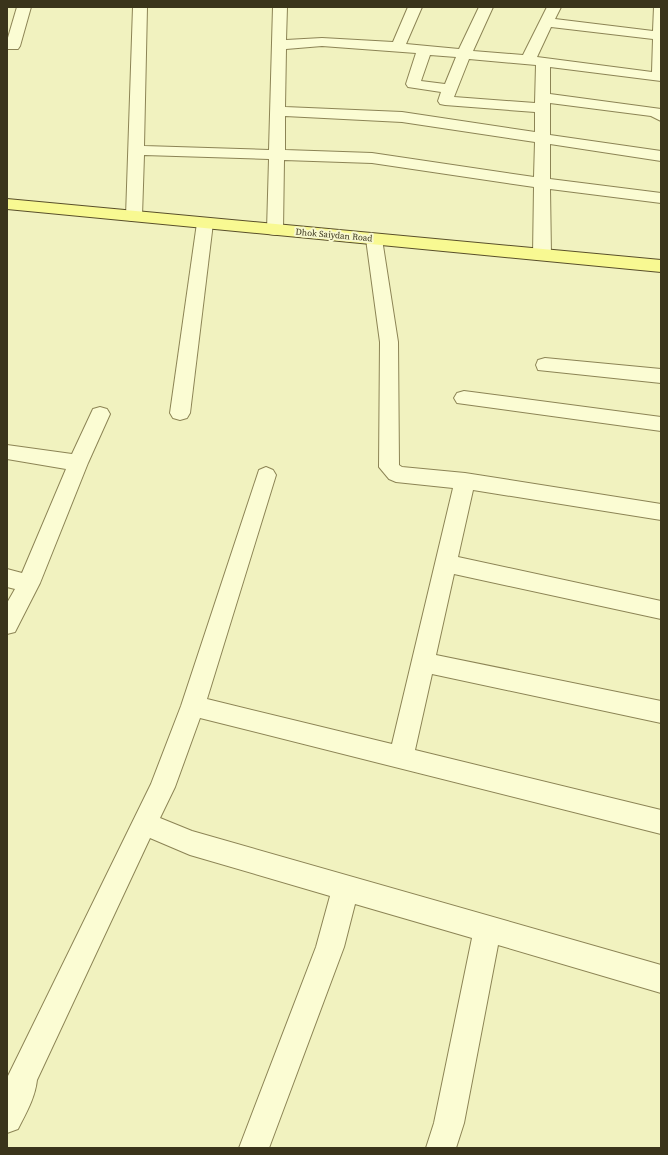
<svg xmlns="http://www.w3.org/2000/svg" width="668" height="1155" font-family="'Source Serif 4',serif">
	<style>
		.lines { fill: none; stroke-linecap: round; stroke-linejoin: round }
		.minor-casing { stroke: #8c8455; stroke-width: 2 }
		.major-casing { stroke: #594f2a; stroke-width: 2 }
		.minor { fill: #fbfcd3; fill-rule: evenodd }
		.major { fill: #f8f992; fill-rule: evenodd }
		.labels { text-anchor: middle; stroke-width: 4; stroke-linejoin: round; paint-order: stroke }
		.far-street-label { font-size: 9px; fill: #3a341b; stroke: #f7f8cf }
	</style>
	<rect width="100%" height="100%" fill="#f1f2bf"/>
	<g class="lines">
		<g class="minor-casing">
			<g id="minor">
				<polygon points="17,7 31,7 20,46 18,49 7,49 7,41"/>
				<path d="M 133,7 L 147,7 L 144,146 L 269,150 L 273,7 L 287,7 L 286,40 L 322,38 L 393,42 L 408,7 L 422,7 L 406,44 L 459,49 L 479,7 L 493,7 L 473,51 L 523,55 L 547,7 L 561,7 L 555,19 L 653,31 L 654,7 L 661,7 L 661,81 L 550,67 L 550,94 L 661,109 L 661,121 L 651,116 L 550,103 L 550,135 L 661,151 L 661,161 L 550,144 L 550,179 L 661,193 L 661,203 L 550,189 L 551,255 L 548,259 L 542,260 L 536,259 L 533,255 L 534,187 L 372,163 L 284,160 L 283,230 L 281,234 L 275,235 L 269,234 L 267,230 L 269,159 L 144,155 L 142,216 L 140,220 L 134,221 L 128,220 L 126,216 ZM 551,27 L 653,39 L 652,72 L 537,57 ZM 322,46 L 416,53 L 406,84 L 408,87 L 441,92 L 438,101 L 440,104 L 445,105 L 535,112 L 535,132 L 402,112 L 285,107 L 286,49 ZM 430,55 L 456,57 L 445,84 L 421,81 ZM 469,59 L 536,65 L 535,103 L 454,97 ZM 285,116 L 402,122 L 535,142 L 534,177 L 372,153 L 285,150 Z"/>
				<polygon points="205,218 211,219 213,223 190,413 187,418 180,420 173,418 170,413 197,223 199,219"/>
				<path d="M 374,234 L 380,235 L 382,239 L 398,342 L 399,465 L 402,467 L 465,473 L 661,504 L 661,520 L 473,490 L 458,557 L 661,601 L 661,619 L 454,574 L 436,655 L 661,701 L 661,723 L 432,674 L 415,750 L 661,810 L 661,834 L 200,718 L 175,787 L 160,818 L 192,831 L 661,965 L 661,993 L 498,945 L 464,1123 L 456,1148 L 426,1148 L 434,1123 L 472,938 L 355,904 L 344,947 L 269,1148 L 239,1148 L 316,947 L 330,896 L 190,855 L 150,838 L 37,1080 C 35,1098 26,1113 18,1129 L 7,1133 L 7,1078 L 151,784 L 181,706 L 259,470 L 266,467 L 273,470 L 276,475 L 207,699 L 392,744 L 453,488 L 396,482 L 389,479 L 379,467 L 380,342 L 366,239 L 368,235 Z"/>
				<polygon points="545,358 661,369 661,383 538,370 536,365 538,360"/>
				<polygon points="464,391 661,417 661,431 457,403 454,398 457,393"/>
				<polygon points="100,407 107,409 110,414 88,463 40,583 15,632 7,634 7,603 15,589 7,587 7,569 22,573 66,469 7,459 7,445 72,454 93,409"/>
			</g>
		</g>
		<g class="major-casing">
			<polygon id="major" points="7,199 661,260 661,272 7,209"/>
		</g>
		<use href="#minor" class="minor"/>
		<use href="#major" class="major"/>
	</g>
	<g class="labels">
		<g class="far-street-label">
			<text transform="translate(334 235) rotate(5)" y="3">Dhok Saiydan Road</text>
		</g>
	</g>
	<rect width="668" height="1155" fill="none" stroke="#3a341b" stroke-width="16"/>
</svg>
